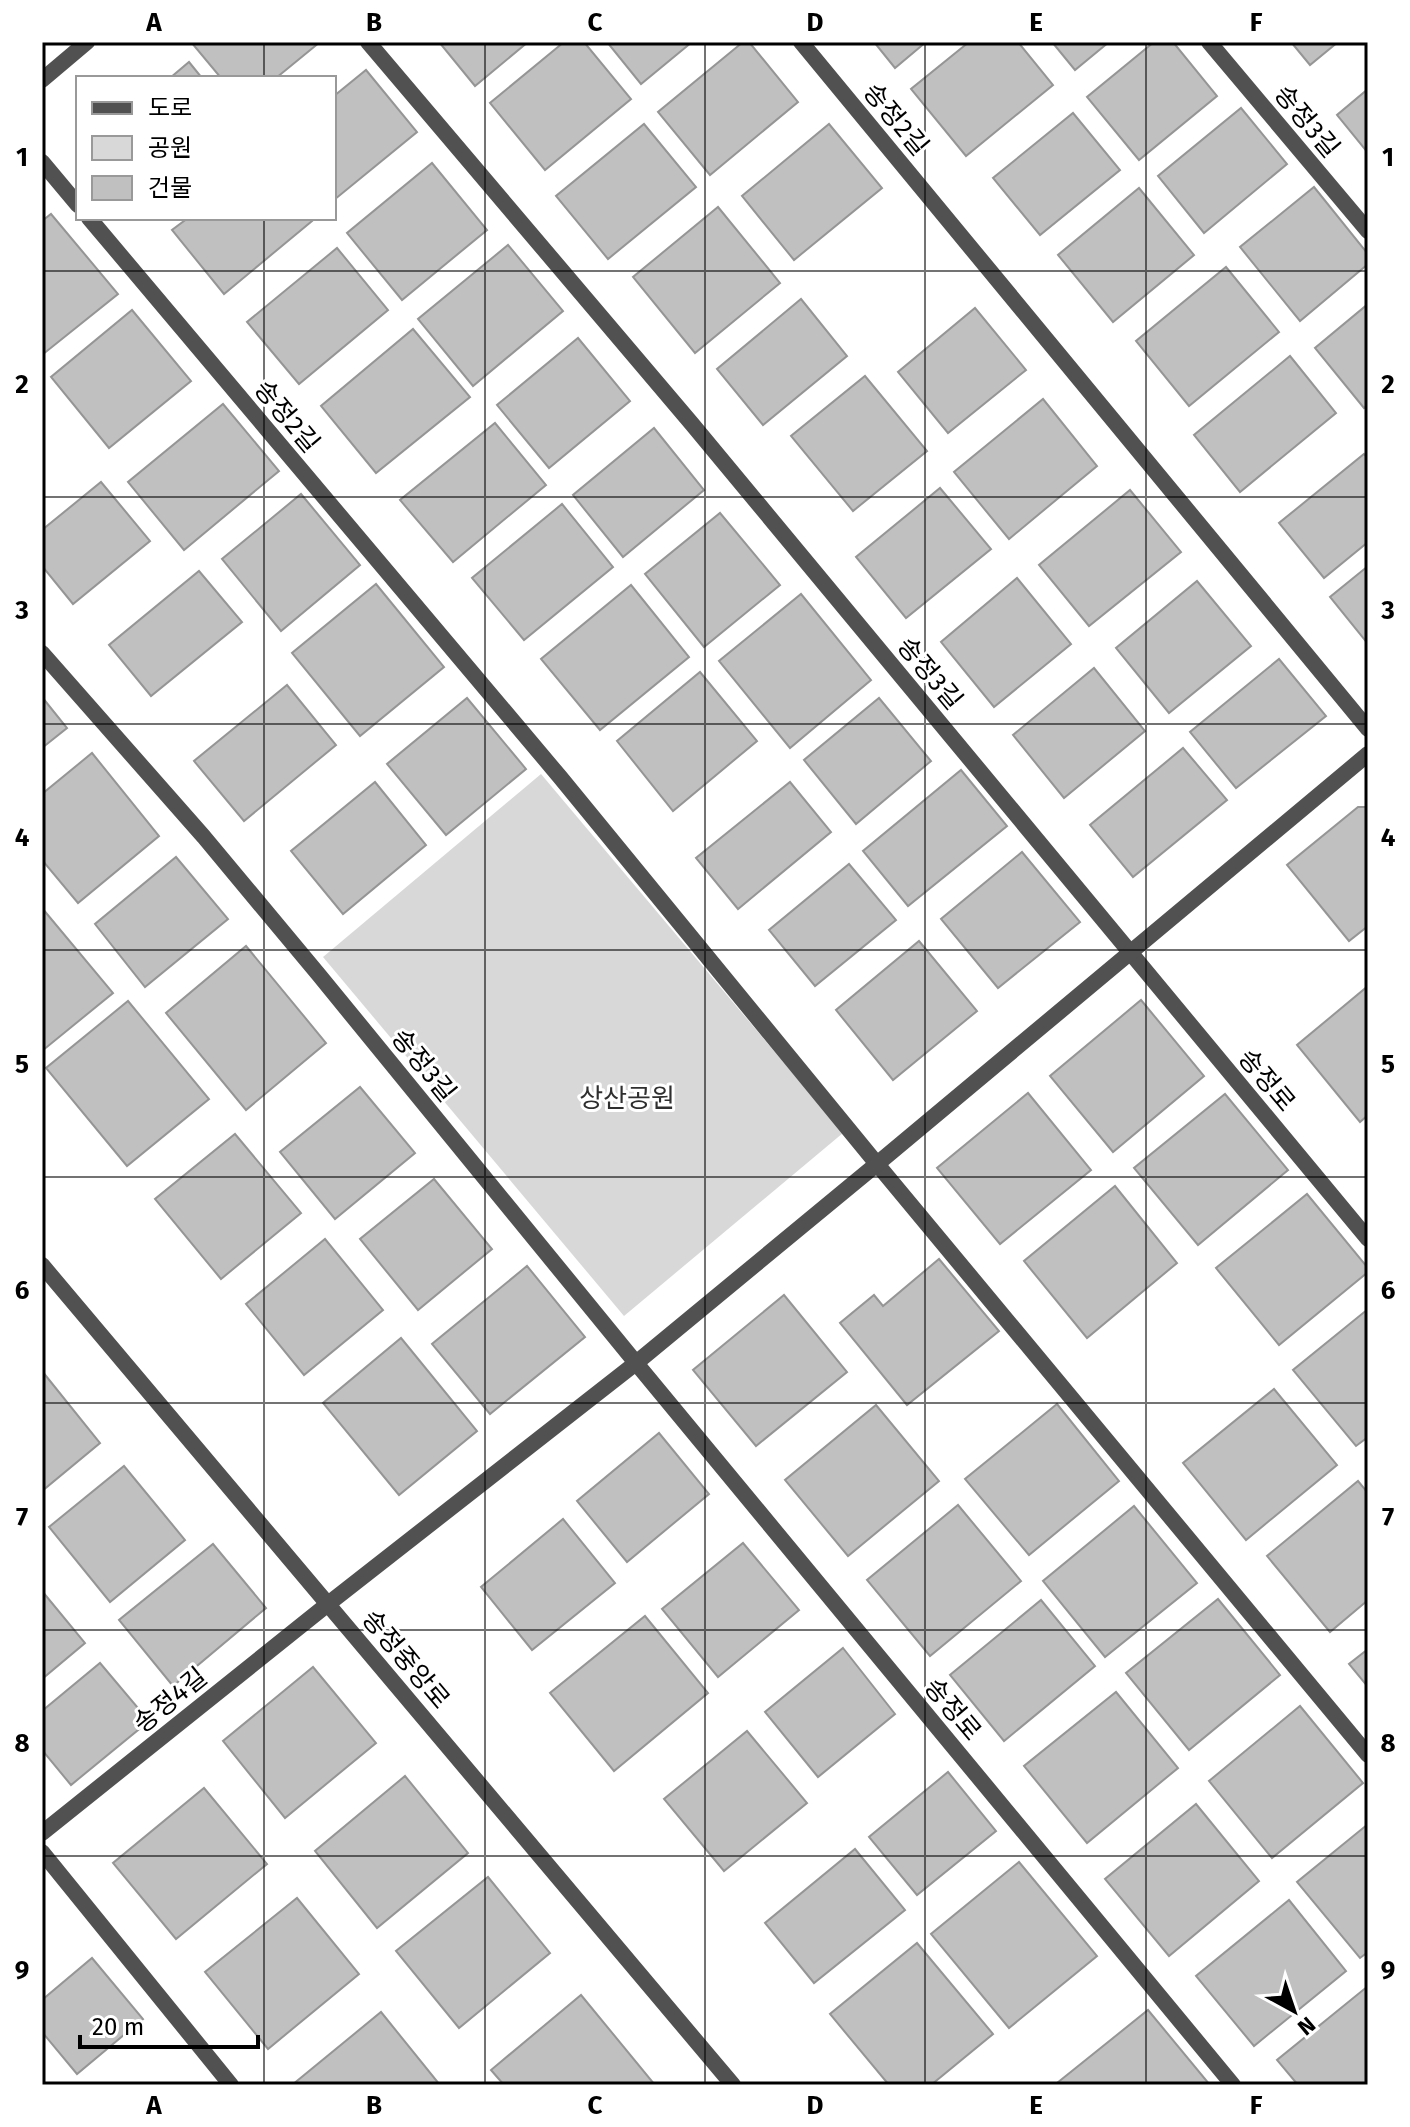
<svg xmlns="http://www.w3.org/2000/svg" width="1410" height="2127" font-family="'Fira Sans','Noto Sans KR',sans-serif">
	<style>
		.park { fill: #d8d8d8 }
		.building { fill: #c0c0c0; stroke: #959595; stroke-width: 2 }
		.lines { fill: none; stroke-linecap: round; stroke-linejoin: round }
		.street { stroke: #515151; stroke-width: 16 }
		.grid { fill: none; stroke: #000; stroke-width: 2; stroke-opacity: 0.55 }
		.labels { text-anchor: middle; stroke-width: 6; stroke-linejoin: round; paint-order: stroke }
		.street-label { font-size: 26px; fill: #000; stroke: #fff }
		.park-label { font-size: 26px; fill: #2f2f2f; stroke: #fff }
		.neatline { fill: none; stroke: #000; stroke-width: 3 }
		.grid-label { font-size: 26px; text-anchor: middle; font-weight: bold; fill: #000 }
	</style>
	<rect width="100%" height="100%" fill="#fff"/>
	<polygon class="park" points="541,774 843,1133 624,1316 323,957"/>
	<g class="building">
		<polygon points="191,42 320,42 276,78 221,78"/>
		<polygon points="439,42 528,42 475,86"/>
		<polygon points="564,42 584,42 631,99 545,170 490,103"/>
		<polygon points="607,42 692,42 641,84"/>
		<polygon points="743,42 749,42 798,102 710,175 658,112"/>
		<polygon points="874,42 926,42 895,68"/>
		<polygon points="969,42 1018,42 1053,85 966,156 911,89"/>
		<polygon points="1052,42 1109,42 1075,70"/>
		<polygon points="1154,42 1173,42 1217,96 1139,160 1087,97"/>
		<polygon points="1291,42 1338,42 1310,65"/>
		<polygon points="189,62 202,78 170,78"/>
		<polygon points="366,70 417,132 334,200 334,96"/>
		<polygon points="1368,89 1368,153 1337,115"/>
		<polygon points="1241,108 1287,164 1204,233 1158,176"/>
		<polygon points="1073,113 1120,170 1040,235 993,178"/>
		<polygon points="644,124 696,187 608,259 556,196"/>
		<polygon points="829,124 882,188 794,260 742,196"/>
		<polygon points="432,163 487,230 402,300 347,233"/>
		<polygon points="1314,187 1368,254 1368,264 1300,321 1240,247"/>
		<polygon points="1139,188 1194,255 1113,322 1058,255"/>
		<polygon points="718,207 780,283 695,353 633,277"/>
		<polygon points="51,214 118,294 42,355 42,221"/>
		<polygon points="188,218 310,218 312,221 224,294 172,230"/>
		<polygon points="508,245 563,311 473,386 418,319"/>
		<polygon points="337,248 388,310 299,384 247,322"/>
		<polygon points="1226,267 1279,332 1189,406 1136,341"/>
		<polygon points="801,299 847,356 763,425 717,369"/>
		<polygon points="1368,304 1368,405 1364,408 1315,348"/>
		<polygon points="975,308 1026,370 948,433 898,372"/>
		<polygon points="132,310 191,381 109,448 51,377"/>
		<polygon points="413,329 470,397 376,473 321,406"/>
		<polygon points="578,338 630,401 549,468 497,405"/>
		<polygon points="1290,356 1336,413 1240,492 1194,435"/>
		<polygon points="865,376 927,451 853,511 791,436"/>
		<polygon points="1043,399 1097,466 1009,539 954,472"/>
		<polygon points="223,404 279,471 184,550 128,482"/>
		<polygon points="495,423 546,485 453,562 400,500"/>
		<polygon points="654,428 704,490 623,557 573,495"/>
		<polygon points="1364,454 1368,459 1368,542 1324,578 1279,523"/>
		<polygon points="101,482 150,541 73,604 42,566 42,530"/>
		<polygon points="940,488 991,549 906,618 856,557"/>
		<polygon points="1130,490 1181,552 1089,626 1039,565"/>
		<polygon points="301,494 360,565 281,631 222,559"/>
		<polygon points="562,504 613,567 524,640 472,578"/>
		<polygon points="720,513 780,585 704,647 645,574"/>
		<polygon points="1368,566 1368,644 1330,597"/>
		<polygon points="199,571 242,622 151,696 109,645"/>
		<polygon points="1017,578 1071,644 994,707 941,642"/>
		<polygon points="1197,581 1251,646 1169,713 1116,648"/>
		<polygon points="376,584 444,667 360,736 292,653"/>
		<polygon points="631,585 689,657 600,730 541,659"/>
		<polygon points="801,594 871,680 790,748 719,661"/>
		<polygon points="1279,659 1326,716 1236,788 1190,732"/>
		<polygon points="1094,668 1145,731 1064,798 1013,735"/>
		<polygon points="700,672 757,741 673,811 617,741"/>
		<polygon points="287,685 336,745 244,821 194,761"/>
		<polygon points="42,697 67,728 42,748"/>
		<polygon points="467,698 526,769 446,835 387,764"/>
		<polygon points="879,698 931,761 856,824 804,760"/>
		<polygon points="1183,748 1227,800 1133,877 1090,825"/>
		<polygon points="92,753 159,836 78,903 42,860 42,794"/>
		<polygon points="961,770 1007,826 908,906 863,851"/>
		<polygon points="375,782 426,845 343,914 291,851"/>
		<polygon points="790,782 831,832 738,909 696,858"/>
		<polygon points="1358,807 1368,807 1368,926 1349,941 1287,865"/>
		<polygon points="1022,852 1080,922 998,988 941,919"/>
		<polygon points="176,857 228,919 145,987 95,924"/>
		<polygon points="849,864 896,920 815,986 769,930"/>
		<polygon points="42,908 113,993 42,1051"/>
		<polygon points="919,941 977,1011 893,1080 836,1010"/>
		<polygon points="246,946 326,1043 246,1110 166,1013"/>
		<polygon points="1368,986 1368,1115 1360,1122 1297,1045"/>
		<polygon points="1141,1000 1204,1076 1113,1152 1050,1076"/>
		<polygon points="128,1001 209,1099 127,1166 46,1068"/>
		<polygon points="360,1087 415,1153 335,1219 280,1152"/>
		<polygon points="1028,1093 1091,1170 1000,1244 937,1168"/>
		<polygon points="1225,1094 1288,1170 1198,1245 1134,1168"/>
		<polygon points="235,1134 301,1213 221,1279 155,1199"/>
		<polygon points="434,1179 492,1249 418,1310 360,1239"/>
		<polygon points="1115,1186 1177,1263 1087,1338 1024,1261"/>
		<polygon points="1307,1194 1368,1268 1368,1272 1279,1345 1216,1268"/>
		<polygon points="325,1239 383,1310 304,1375 246,1304"/>
		<polygon points="939,1259 999,1331 907,1405 840,1323 874,1295 883,1306"/>
		<polygon points="527,1266 585,1337 490,1414 432,1344"/>
		<polygon points="784,1295 847,1372 756,1446 693,1370"/>
		<polygon points="1368,1309 1368,1437 1356,1446 1293,1370"/>
		<polygon points="401,1338 477,1431 399,1495 323,1403"/>
		<polygon points="42,1371 100,1443 42,1491"/>
		<polygon points="1274,1389 1337,1465 1246,1540 1183,1463"/>
		<polygon points="1057,1404 1119,1481 1029,1555 965,1479"/>
		<polygon points="876,1405 939,1481 848,1556 785,1480"/>
		<polygon points="659,1433 709,1494 627,1562 577,1501"/>
		<polygon points="124,1466 185,1540 110,1602 49,1527"/>
		<polygon points="1358,1481 1368,1493 1368,1600 1330,1632 1267,1556"/>
		<polygon points="958,1505 1021,1581 930,1656 867,1580"/>
		<polygon points="1134,1506 1197,1583 1105,1657 1043,1581"/>
		<polygon points="563,1519 615,1583 532,1650 481,1587"/>
		<polygon points="743,1543 799,1610 718,1677 662,1609"/>
		<polygon points="213,1544 266,1608 173,1686 119,1620"/>
		<polygon points="42,1591 85,1643 42,1679"/>
		<polygon points="1218,1599 1280,1675 1189,1750 1126,1673"/>
		<polygon points="1041,1600 1095,1666 1004,1741 950,1675"/>
		<polygon points="645,1616 708,1693 614,1771 550,1693"/>
		<polygon points="843,1648 895,1714 818,1777 765,1712"/>
		<polygon points="1368,1649 1368,1687 1349,1664"/>
		<polygon points="100,1663 149,1721 71,1785 42,1750 42,1711"/>
		<polygon points="313,1667 376,1743 285,1818 223,1741"/>
		<polygon points="1116,1692 1178,1768 1087,1843 1024,1766"/>
		<polygon points="1300,1706 1363,1783 1272,1858 1209,1781"/>
		<polygon points="747,1731 807,1803 724,1871 664,1799"/>
		<polygon points="948,1772 996,1831 917,1895 869,1837"/>
		<polygon points="405,1776 468,1853 377,1928 315,1851"/>
		<polygon points="204,1788 267,1864 176,1939 113,1863"/>
		<polygon points="1196,1804 1259,1881 1169,1956 1105,1879"/>
		<polygon points="1368,1824 1368,1952 1360,1958 1297,1882"/>
		<polygon points="855,1849 905,1910 814,1983 765,1923"/>
		<polygon points="1019,1862 1097,1956 1009,2028 931,1934"/>
		<polygon points="488,1877 550,1953 459,2028 396,1951"/>
		<polygon points="297,1898 359,1974 268,2049 205,1972"/>
		<polygon points="1289,1900 1346,1971 1254,2046 1196,1976"/>
		<polygon points="917,1943 993,2034 931,2085 889,2085 830,2014"/>
		<polygon points="92,1958 143,2019 77,2074 42,2032 42,2000"/>
		<polygon points="1368,1986 1368,2085 1298,2085 1277,2060"/>
		<polygon points="581,1995 655,2085 504,2085 491,2070"/>
		<polygon points="1148,2010 1210,2085 1058,2085 1057,2083"/>
		<polygon points="381,2012 440,2085 292,2085"/>
	</g>
	<g class="lines">
		<g class="street">
			<polyline points="368,42 692,424 1368,1239"/>
			<polyline points="801,42 1368,729"/>
			<polyline points="1209,42 1368,231"/>
			<polyline points="42,80 87,42"/>
			<polyline points="42,162 78,205"/>
			<polyline points="89,218 560,777 877,1164 1368,1755"/>
			<polyline points="42,653 204,837 319,975 636,1363 1233,2085"/>
			<polyline points="42,1265 733,2085"/>
			<polyline points="42,1833 328,1604 636,1363 877,1164 1368,754"/>
			<polyline points="42,1852 231,2085"/>
		</g>
	</g>
	<path class="grid" d="M 264,42 L 264,78M 485,42 L 485,2085M 705,42 L 705,2085M 925,42 L 925,2085M 1146,42 L 1146,2085M 264,218 L 264,2085M 42,271 L 1368,271M 42,497 L 1368,497M 42,724 L 1368,724M 42,950 L 1368,950M 42,1177 L 1368,1177M 42,1403 L 1368,1403M 42,1630 L 1368,1630M 42,1856 L 1368,1856"/>
	<g class="labels">
		<g class="street-label">
			<text transform="translate(896 119) rotate(50)" y="9">송정2길</text>
			<text transform="translate(1307 121) rotate(50)" y="9">송정3길</text>
			<text transform="translate(287 416) rotate(50)" y="9">송정2길</text>
			<text transform="translate(930 673) rotate(50)" y="9">송정3길</text>
			<text transform="translate(424 1065) rotate(51)" y="9">송정3길</text>
			<text transform="translate(1267 1080) rotate(50)" y="9">송정로</text>
			<text transform="translate(406 1659) rotate(50)" y="9">송정중앙로</text>
			<text transform="translate(170 1700) rotate(-39)" y="9">송정4길</text>
			<text transform="translate(953 1709) rotate(50)" y="9">송정로</text>
		</g>
		<g class="park-label">
			<text x="627" y="1107">상산공원</text>
		</g>
	</g>
	<rect width="1410" height="2127" fill="none" stroke="#ffffff" stroke-width="88"/>
	<rect x="76" y="76" width="260" height="144" fill="#ffffff" stroke="#999999" stroke-width="2"/>
	<rect x="92" y="102" width="40" height="12" fill="#515151" stroke="#999999" stroke-width="2"/>
	<text x="148" y="116" font-size="24" fill="#000000">도로</text>
	<rect x="92" y="136" width="40" height="24" fill="#d8d8d8" stroke="#999999" stroke-width="2"/>
	<text x="148" y="156" font-size="24" fill="#000000">공원</text>
	<rect x="92" y="176" width="40" height="24" fill="#c0c0c0" stroke="#999999" stroke-width="2"/>
	<text x="148" y="196" font-size="24" fill="#000000">건물</text>
	<g transform="translate(1294 2011) rotate(140)" stroke="#ffffff" stroke-width="6" paint-order="stroke">
	<path d="M0-6L14 30L0 20L-14 30Z" fill="#000000"/>
	<text y="-12" font-size="22" font-weight="bold" text-anchor="middle" fill="#000000">N</text>
	</g>
	<path d="M80 2035v12h178v-12" fill="none" stroke="#000000" stroke-width="4"/>
	<text x="92" y="2035" font-size="24" fill="#000000" stroke="#ffffff" stroke-width="6" paint-order="stroke">20 m</text>
	<rect x="44" y="44" width="1322" height="2039" class="neatline"/>
	<g class="grid-label">
		<text x="154" y="31">A</text>
		<text x="374" y="31">B</text>
		<text x="595" y="31">C</text>
		<text x="815" y="31">D</text>
		<text x="1036" y="31">E</text>
		<text x="1256" y="31">F</text>
		<text x="22" y="166">1</text>
		<text x="1388" y="166">1</text>
		<text x="22" y="393">2</text>
		<text x="1388" y="393">2</text>
		<text x="22" y="619">3</text>
		<text x="1388" y="619">3</text>
		<text x="22" y="846">4</text>
		<text x="1388" y="846">4</text>
		<text x="22" y="1073">5</text>
		<text x="1388" y="1073">5</text>
		<text x="22" y="1299">6</text>
		<text x="1388" y="1299">6</text>
		<text x="22" y="1526">7</text>
		<text x="1388" y="1526">7</text>
		<text x="22" y="1752">8</text>
		<text x="1388" y="1752">8</text>
		<text x="22" y="1979">9</text>
		<text x="1388" y="1979">9</text>
		<text x="154" y="2114">A</text>
		<text x="374" y="2114">B</text>
		<text x="595" y="2114">C</text>
		<text x="815" y="2114">D</text>
		<text x="1036" y="2114">E</text>
		<text x="1256" y="2114">F</text>
	</g>
</svg>
